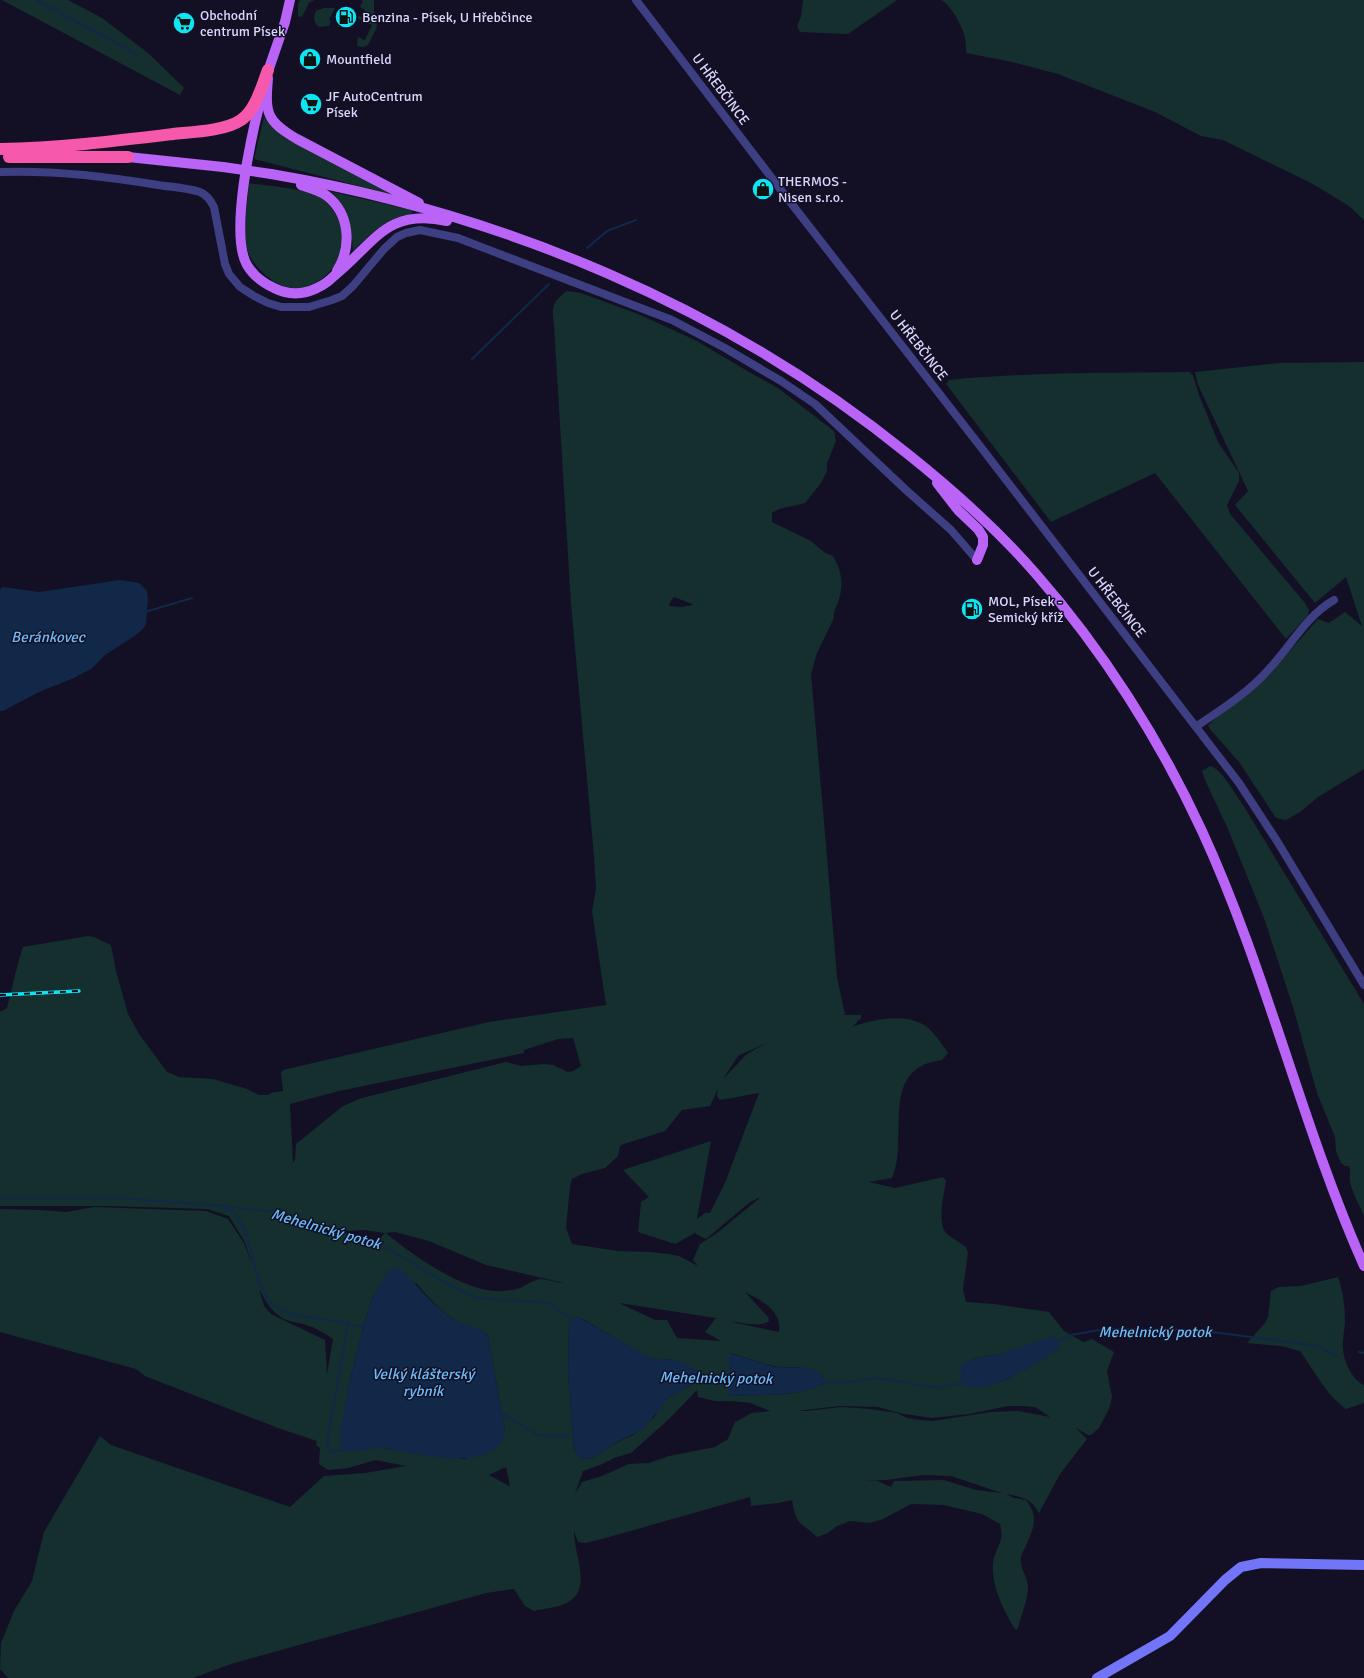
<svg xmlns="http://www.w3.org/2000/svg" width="1364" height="1678" font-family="Signika,sans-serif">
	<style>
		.green { fill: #142f2d; fill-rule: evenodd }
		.water { fill: #112849 }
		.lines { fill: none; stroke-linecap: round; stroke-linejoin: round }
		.stream { stroke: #112849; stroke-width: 2 }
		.street { stroke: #3e3e82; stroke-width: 8 }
		.secondary { stroke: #7375f8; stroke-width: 10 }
		.primary { stroke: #ba64f7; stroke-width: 10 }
		.highway { stroke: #f659ab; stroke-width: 12 }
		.rail-casing { stroke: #0ee5f2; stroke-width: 3.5 }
		.rail { stroke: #131026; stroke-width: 2; stroke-dasharray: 6; stroke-linecap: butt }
		.primary-bridge { stroke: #ba64f7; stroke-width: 10 }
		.labels { text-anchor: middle; stroke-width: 3; stroke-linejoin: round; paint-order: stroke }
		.poi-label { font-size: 14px; fill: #dad7fd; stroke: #131026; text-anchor: start }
		.street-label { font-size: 14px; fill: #dad7fd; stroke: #131026 }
		.water-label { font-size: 15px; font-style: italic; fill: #6bbcf7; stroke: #131026 }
	</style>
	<rect width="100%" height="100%" fill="#131026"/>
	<g class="green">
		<polygon points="2,0 68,0 102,18 148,53 184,88 180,95"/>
		<polygon points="300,0 314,0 309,3 302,17 298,16 298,4"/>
		<polygon points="361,0 374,0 374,10 377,27 368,45 363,47 357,46 358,37 365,40 372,25 357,18 358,16 362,17 365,10 360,7 363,1"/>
		<polygon points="803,0 897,0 848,34 800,32 797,27 801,16"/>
		<path d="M 941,0 L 1364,0 L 1364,220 L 1349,206 L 1313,184 L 1223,140 L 1201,136 L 1155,112 L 1058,74 L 1012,62 L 966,53 C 966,47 966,40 964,34 C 961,24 950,4 941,0 Z"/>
		<path d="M 324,8 L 335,8 L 329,20 L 331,21 L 329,26 L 319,27 C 313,21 313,18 316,11 Z"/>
		<polygon points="264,117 285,138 387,192 386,193 254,159"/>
		<path d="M 249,183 C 264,185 307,189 318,196 C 338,208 349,236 339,259 C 337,263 334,266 332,269 C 314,290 291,295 269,278 C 260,271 250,260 247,249 C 242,232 248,201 249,183 Z"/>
		<path d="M 332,192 L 413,210 L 412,214 C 387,217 371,234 353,251 C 351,223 351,214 332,192 Z"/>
		<path d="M 567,291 L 581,293 L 638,314 L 695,340 L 749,372 L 778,388 L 834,431 L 836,441 L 827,463 L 827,471 L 821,483 L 805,503 L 779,509 L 772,513 L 772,522 L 811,541 L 825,553 L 833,556 C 841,570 844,583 839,599 C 837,606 833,611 834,618 L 817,653 L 811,674 L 821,788 L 822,798 L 819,798 L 822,798 L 837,977 L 845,1015 L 861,1015 L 861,1018 L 852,1027 C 874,1019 907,1012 927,1027 C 935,1034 942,1044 948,1053 L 942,1060 C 877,1068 910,1139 892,1178 L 869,1182 L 895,1188 L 943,1177 L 946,1181 C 944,1194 937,1222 946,1233 C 950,1237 961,1243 966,1247 L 968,1253 L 963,1289 L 966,1302 L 994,1304 L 1049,1312 L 1064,1331 L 1083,1342 L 1092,1339 L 1114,1352 L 1107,1371 L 1112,1397 L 1109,1409 L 1099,1428 L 1091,1435 L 1088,1435 L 1076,1428 L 1087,1439 L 1060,1474 L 1039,1513 C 1031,1498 1022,1497 1006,1494 L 1014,1498 L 1026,1500 C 1038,1515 1035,1526 1027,1543 C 1026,1547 1022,1552 1021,1557 C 1019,1567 1028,1577 1028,1587 C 1028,1600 1021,1615 1018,1628 L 1016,1630 C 1004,1612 991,1585 993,1563 C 994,1554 999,1547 1001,1539 C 1002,1535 1001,1528 1000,1524 L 982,1514 L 944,1505 L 911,1504 L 883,1519 L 870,1523 L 850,1521 L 837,1526 L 828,1533 L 817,1537 C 799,1520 797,1527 792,1500 L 778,1503 L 751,1506 L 750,1497 L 602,1539 L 585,1543 L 578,1542 L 574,1531 C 573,1551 592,1587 570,1601 C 560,1608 545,1608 534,1611 L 525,1606 L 514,1589 L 486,1593 L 231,1664 L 193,1678 L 8,1678 L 0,1669 L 1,1643 L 14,1611 L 32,1581 L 44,1532 L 100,1436 L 111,1445 L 290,1507 L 324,1476 L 365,1473 L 406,1466 L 376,1460 L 348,1468 L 328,1470 L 319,1464 L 320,1448 L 316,1445 L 317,1441 L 278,1428 L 145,1376 L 136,1369 L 0,1332 L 0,1209 L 40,1210 L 66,1212 L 94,1207 L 206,1211 L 228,1219 L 244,1243 L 252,1265 L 245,1242 L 229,1216 L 207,1209 L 108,1206 L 0,1206 L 0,1012 L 7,1008 L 18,963 L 23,947 L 88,936 L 94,937 L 111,945 L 116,971 L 128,1014 L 139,1034 L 167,1072 L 179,1077 L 213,1079 L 247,1089 L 259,1095 L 268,1095 L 271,1093 L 283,1091 L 281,1073 L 283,1070 L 489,1022 L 606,1005 L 592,911 L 596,889 L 594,856 L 571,604 L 554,326 C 552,308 551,302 567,291 ZM 674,597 L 692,604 L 693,605 L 681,607 L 669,606 L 670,602 ZM 573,1038 L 581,1066 L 573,1071 L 568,1072 L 553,1065 L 544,1064 L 521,1066 L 506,1062 L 362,1098 L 343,1106 L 296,1144 L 295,1159 L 293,1163 L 290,1104 L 339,1091 L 524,1053 L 524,1050 L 558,1039 ZM 766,1043 L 747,1054 L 723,1079 L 738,1056 ZM 718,1089 L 717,1096 L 720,1100 L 759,1093 L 725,1183 L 710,1213 L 705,1213 L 697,1219 L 711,1141 L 623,1170 L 649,1197 L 641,1202 L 638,1232 L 675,1244 L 695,1233 L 695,1231 L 696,1234 L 706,1239 L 750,1202 L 761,1197 L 717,1233 L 700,1244 L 693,1260 L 698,1266 L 679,1256 L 668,1254 L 650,1252 L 618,1251 L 572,1244 L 566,1228 L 570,1186 L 572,1179 L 582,1174 L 605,1168 L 618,1156 L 620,1146 L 624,1144 L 665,1131 L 682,1110 L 710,1106 ZM 338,1228 L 349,1231 L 364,1230 L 385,1233 L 372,1247 ZM 395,1232 L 429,1241 L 486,1265 L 564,1283 C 556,1283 548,1279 540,1279 C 534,1280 526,1285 520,1288 C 515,1290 508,1290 502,1291 C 467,1294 412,1255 386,1233 ZM 416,1283 C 429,1298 442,1313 460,1323 C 469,1329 480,1327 488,1336 L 505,1431 L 465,1459 L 413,1453 L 384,1448 L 348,1389 L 363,1327 L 373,1296 ZM 259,1289 C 265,1300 271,1311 282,1318 C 289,1322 298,1322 306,1325 C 316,1328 325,1333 333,1339 L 327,1374 L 325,1340 L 271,1314 L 264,1306 ZM 745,1292 C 760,1300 782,1310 779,1332 L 732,1322 C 742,1322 760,1328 769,1321 L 768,1317 ZM 619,1303 L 716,1318 L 705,1332 L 721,1341 L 677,1338 L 667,1320 L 655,1320 ZM 572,1319 L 583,1319 L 640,1353 L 650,1358 L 675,1360 L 698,1375 L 698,1379 L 695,1383 L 669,1397 L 661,1405 L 654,1417 L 633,1435 L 612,1445 L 593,1458 L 588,1459 L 581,1458 L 576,1453 L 574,1446 L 568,1373 L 569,1325 ZM 1021,1348 L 1031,1366 L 1008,1379 L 989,1385 L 962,1364 L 977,1358 L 1000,1354 ZM 730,1353 C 744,1357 759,1363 774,1366 C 792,1370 809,1363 824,1377 L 823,1384 C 795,1398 760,1394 730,1396 ZM 697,1390 L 698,1397 L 715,1401 L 732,1401 L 750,1403 L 770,1411 L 752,1413 L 735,1422 L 728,1439 L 715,1447 L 669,1456 L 649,1463 L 629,1464 L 602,1476 L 582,1482 L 575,1494 L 583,1471 L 600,1465 L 614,1458 L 631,1453 L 669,1419 ZM 839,1406 L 878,1407 L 899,1413 L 931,1418 L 969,1414 L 1008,1406 L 1022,1406 L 1035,1407 L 1050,1417 L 1019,1411 L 991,1412 L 932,1421 L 920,1420 L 907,1418 L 897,1413 L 871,1409 L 841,1407 L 807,1411 L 797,1411 ZM 506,1467 L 510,1486 L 509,1486 L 489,1475 ZM 923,1475 L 951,1476 L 1002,1493 L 976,1490 L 944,1480 L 894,1481 L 891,1487 L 877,1481 L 866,1481 L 886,1480 Z"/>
		<polygon points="1364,362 1364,769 1318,797 1300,812 1286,820 1276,818 1239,762 1209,728 1208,725 1281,661 1318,619 1329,623 1345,612 1362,626 1346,577 1315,603 1235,505 1248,491 1198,385 1195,372 1279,363"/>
		<path d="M 1189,372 L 1193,375 L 1199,395 L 1218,442 L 1239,473 L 1239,481 L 1227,505 L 1230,514 L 1305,603 L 1309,610 L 1308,615 L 1286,639 L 1155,473 L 1051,522 L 946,384 L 949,380 C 1029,372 1109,373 1189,372 Z"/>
		<path d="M 1210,766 C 1221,768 1236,795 1243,805 L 1364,1004 L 1364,1216 C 1359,1204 1353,1194 1350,1182 C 1349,1177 1351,1173 1349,1166 L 1345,1166 L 1341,1163 L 1336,1151 L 1335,1137 L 1317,1093 L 1293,1007 L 1264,918 L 1228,829 L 1205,780 L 1202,771 Z"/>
		<path d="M 1338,1277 C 1343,1291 1345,1306 1345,1321 C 1345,1330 1342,1339 1343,1349 C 1344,1362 1352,1380 1364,1385 L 1364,1403 L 1346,1409 C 1326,1395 1314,1370 1300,1351 L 1281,1346 L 1247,1343 L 1265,1323 L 1268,1317 L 1271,1291 L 1279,1287 L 1301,1286 Z"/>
	</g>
	<g class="water">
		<polygon points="120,580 139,583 147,591 148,598 146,624 143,629 136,635 105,655 91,669 74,678 39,692 3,711 0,711 0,590 3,587 39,592"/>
		<path d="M 396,1268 L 402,1270 C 418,1286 433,1306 453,1319 C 464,1326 479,1326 488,1336 L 505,1431 C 504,1435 503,1440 501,1443 C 481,1469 426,1455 398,1451 C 393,1450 388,1448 383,1448 C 370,1448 357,1452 344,1451 L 341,1447 L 340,1434 L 348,1389 L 363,1327 L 373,1296 L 388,1271 Z"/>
		<polygon points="577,1316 650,1358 675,1360 690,1366 696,1370 698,1375 698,1380 695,1383 669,1397 643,1429 612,1445 593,1458 588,1459 581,1458 576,1453 574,1446 568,1373 569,1325 572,1319"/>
		<path d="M 1050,1337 L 1055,1337 L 1060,1341 L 1060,1345 L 1058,1349 C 1038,1362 985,1400 961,1383 L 961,1364 L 977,1358 L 1000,1354 Z"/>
		<path d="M 729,1353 L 775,1367 L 809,1368 L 818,1372 L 824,1377 L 825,1381 C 814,1397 749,1395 729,1396 Z"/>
	</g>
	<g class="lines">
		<g class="stream">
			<polyline points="36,0 135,53"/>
			<polyline points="587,248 607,231 636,220"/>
			<polyline points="472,359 549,284"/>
			<polyline points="145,612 192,598"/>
			<polyline points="0,1198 119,1198 223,1206 272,1212 384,1246 453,1287 477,1298 551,1303 573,1321"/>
			<path d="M 223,1207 C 227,1209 233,1212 236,1215 C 255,1238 251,1285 273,1305 C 288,1319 342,1318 365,1328"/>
			<polyline points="1057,1341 1071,1335 1105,1329 1197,1330 1319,1346 1336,1356"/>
			<polyline points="1359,1352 1364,1353"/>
			<polyline points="696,1376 706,1375 730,1377"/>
			<polyline points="824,1382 842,1383 876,1378 938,1388 961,1383 963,1381"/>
			<polyline points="499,1411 537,1435 566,1436 576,1434"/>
			<polyline points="344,1450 331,1452 327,1444 348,1322"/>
		</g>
		<g class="street">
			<polyline points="636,0 784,194 980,446 1239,783 1277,841 1364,985"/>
			<path d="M 0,172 C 53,170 105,176 158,185 C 171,187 187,188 200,192 C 207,195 211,201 214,207 L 225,264 L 229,274 L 240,287 L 254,296 L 268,303 L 281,307 L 309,307 L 332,300 L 342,296 L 353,286 L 384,249 L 397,237 L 406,233 L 420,230 L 458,238 L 672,320 L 725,348 L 781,381 L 815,404 L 906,490 L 951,530 L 977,560"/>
			<path d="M 1197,726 C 1222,709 1249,692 1269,669 C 1291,646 1306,616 1334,600"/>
		</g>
		<polyline class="secondary" points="1097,1678 1170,1636 1225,1580 1241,1567 1261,1563 1364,1565"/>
		<g class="primary">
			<polyline points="266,77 285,22 290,0"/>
			<path d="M 268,78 C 265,113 266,121 297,139 L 419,203"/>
			<path d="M 261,98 C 252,133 229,234 247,265 C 253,275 263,283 274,288 C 288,295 303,295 317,288 C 324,285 329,281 334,276 C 375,243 386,208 447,221"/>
			<polyline points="128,157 223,167"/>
			<path d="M 271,174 C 501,213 727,307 909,455 C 954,491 998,530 1036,574 C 1102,649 1160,740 1202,831 C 1267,972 1301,1124 1364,1266"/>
			<path d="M 301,185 C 309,188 319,190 327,196 C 350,214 352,247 337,271"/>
			<polyline points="937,483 958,510 978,529 983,537 983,545 977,560"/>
		</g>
		<g class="highway">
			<path d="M 0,149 C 58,148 115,141 173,134 C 192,132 225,131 241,120 C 256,110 262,85 268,70"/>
			<polyline points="9,157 128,157"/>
		</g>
		<g class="rail-casing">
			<polyline id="rail" points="0,995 79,991"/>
		</g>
		<use href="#rail" class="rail"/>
		<polyline class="primary-bridge" points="223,167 271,174"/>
	</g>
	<defs>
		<g id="fuel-disc" transform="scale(1.15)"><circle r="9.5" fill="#0ee5f2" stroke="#131026"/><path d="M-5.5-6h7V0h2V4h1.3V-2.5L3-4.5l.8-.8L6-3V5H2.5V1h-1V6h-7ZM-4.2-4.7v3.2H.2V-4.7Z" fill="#111"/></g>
		<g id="supermarket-disc" transform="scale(1.15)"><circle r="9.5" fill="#0ee5f2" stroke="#131026"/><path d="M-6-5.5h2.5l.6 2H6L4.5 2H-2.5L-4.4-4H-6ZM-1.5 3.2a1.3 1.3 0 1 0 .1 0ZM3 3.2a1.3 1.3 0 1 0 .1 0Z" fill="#111"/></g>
		<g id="shop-disc" transform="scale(1.15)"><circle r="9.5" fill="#0ee5f2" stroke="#131026"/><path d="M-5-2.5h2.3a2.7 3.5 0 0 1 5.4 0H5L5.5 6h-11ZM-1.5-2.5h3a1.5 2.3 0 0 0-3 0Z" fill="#111"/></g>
	</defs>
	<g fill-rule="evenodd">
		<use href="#fuel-disc" x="346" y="17"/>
		<use href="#supermarket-disc" x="184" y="23"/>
		<use href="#shop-disc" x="310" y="59"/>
		<use href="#supermarket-disc" x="311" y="104"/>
		<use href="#shop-disc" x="763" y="189"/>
		<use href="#fuel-disc" x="972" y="609"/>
	</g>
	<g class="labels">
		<g class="poi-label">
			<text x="200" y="20">Obchodní<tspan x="200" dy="16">centrum Písek</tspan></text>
			<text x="362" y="22">Benzina - Písek, U Hřebčince</text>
			<text x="326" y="64">Mountfield</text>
			<text x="326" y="101">JF AutoCentrum<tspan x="326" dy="16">Písek</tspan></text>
			<text x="778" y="186">THERMOS -<tspan x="778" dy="16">Nisen s.r.o.</tspan></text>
			<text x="988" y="606">MOL, Písek -<tspan x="988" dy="16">Semický kříž</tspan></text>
		</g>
		<g class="street-label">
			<text transform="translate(721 89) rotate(53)" y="5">U HŘEBČINCE</text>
			<text transform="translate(919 345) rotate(52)" y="5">U HŘEBČINCE</text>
			<text transform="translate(1117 602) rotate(52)" y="5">U HŘEBČINCE</text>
		</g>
		<g class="water-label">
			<text x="48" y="642">Beránkovec</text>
			<text transform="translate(326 1229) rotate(16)" y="5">Mehelnický potok</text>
			<text x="1155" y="1337">Mehelnický potok</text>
			<text x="423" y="1379">Velký klášterský<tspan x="423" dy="17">rybník</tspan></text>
			<text transform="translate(716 1378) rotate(1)" y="5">Mehelnický potok</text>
		</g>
	</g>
</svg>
